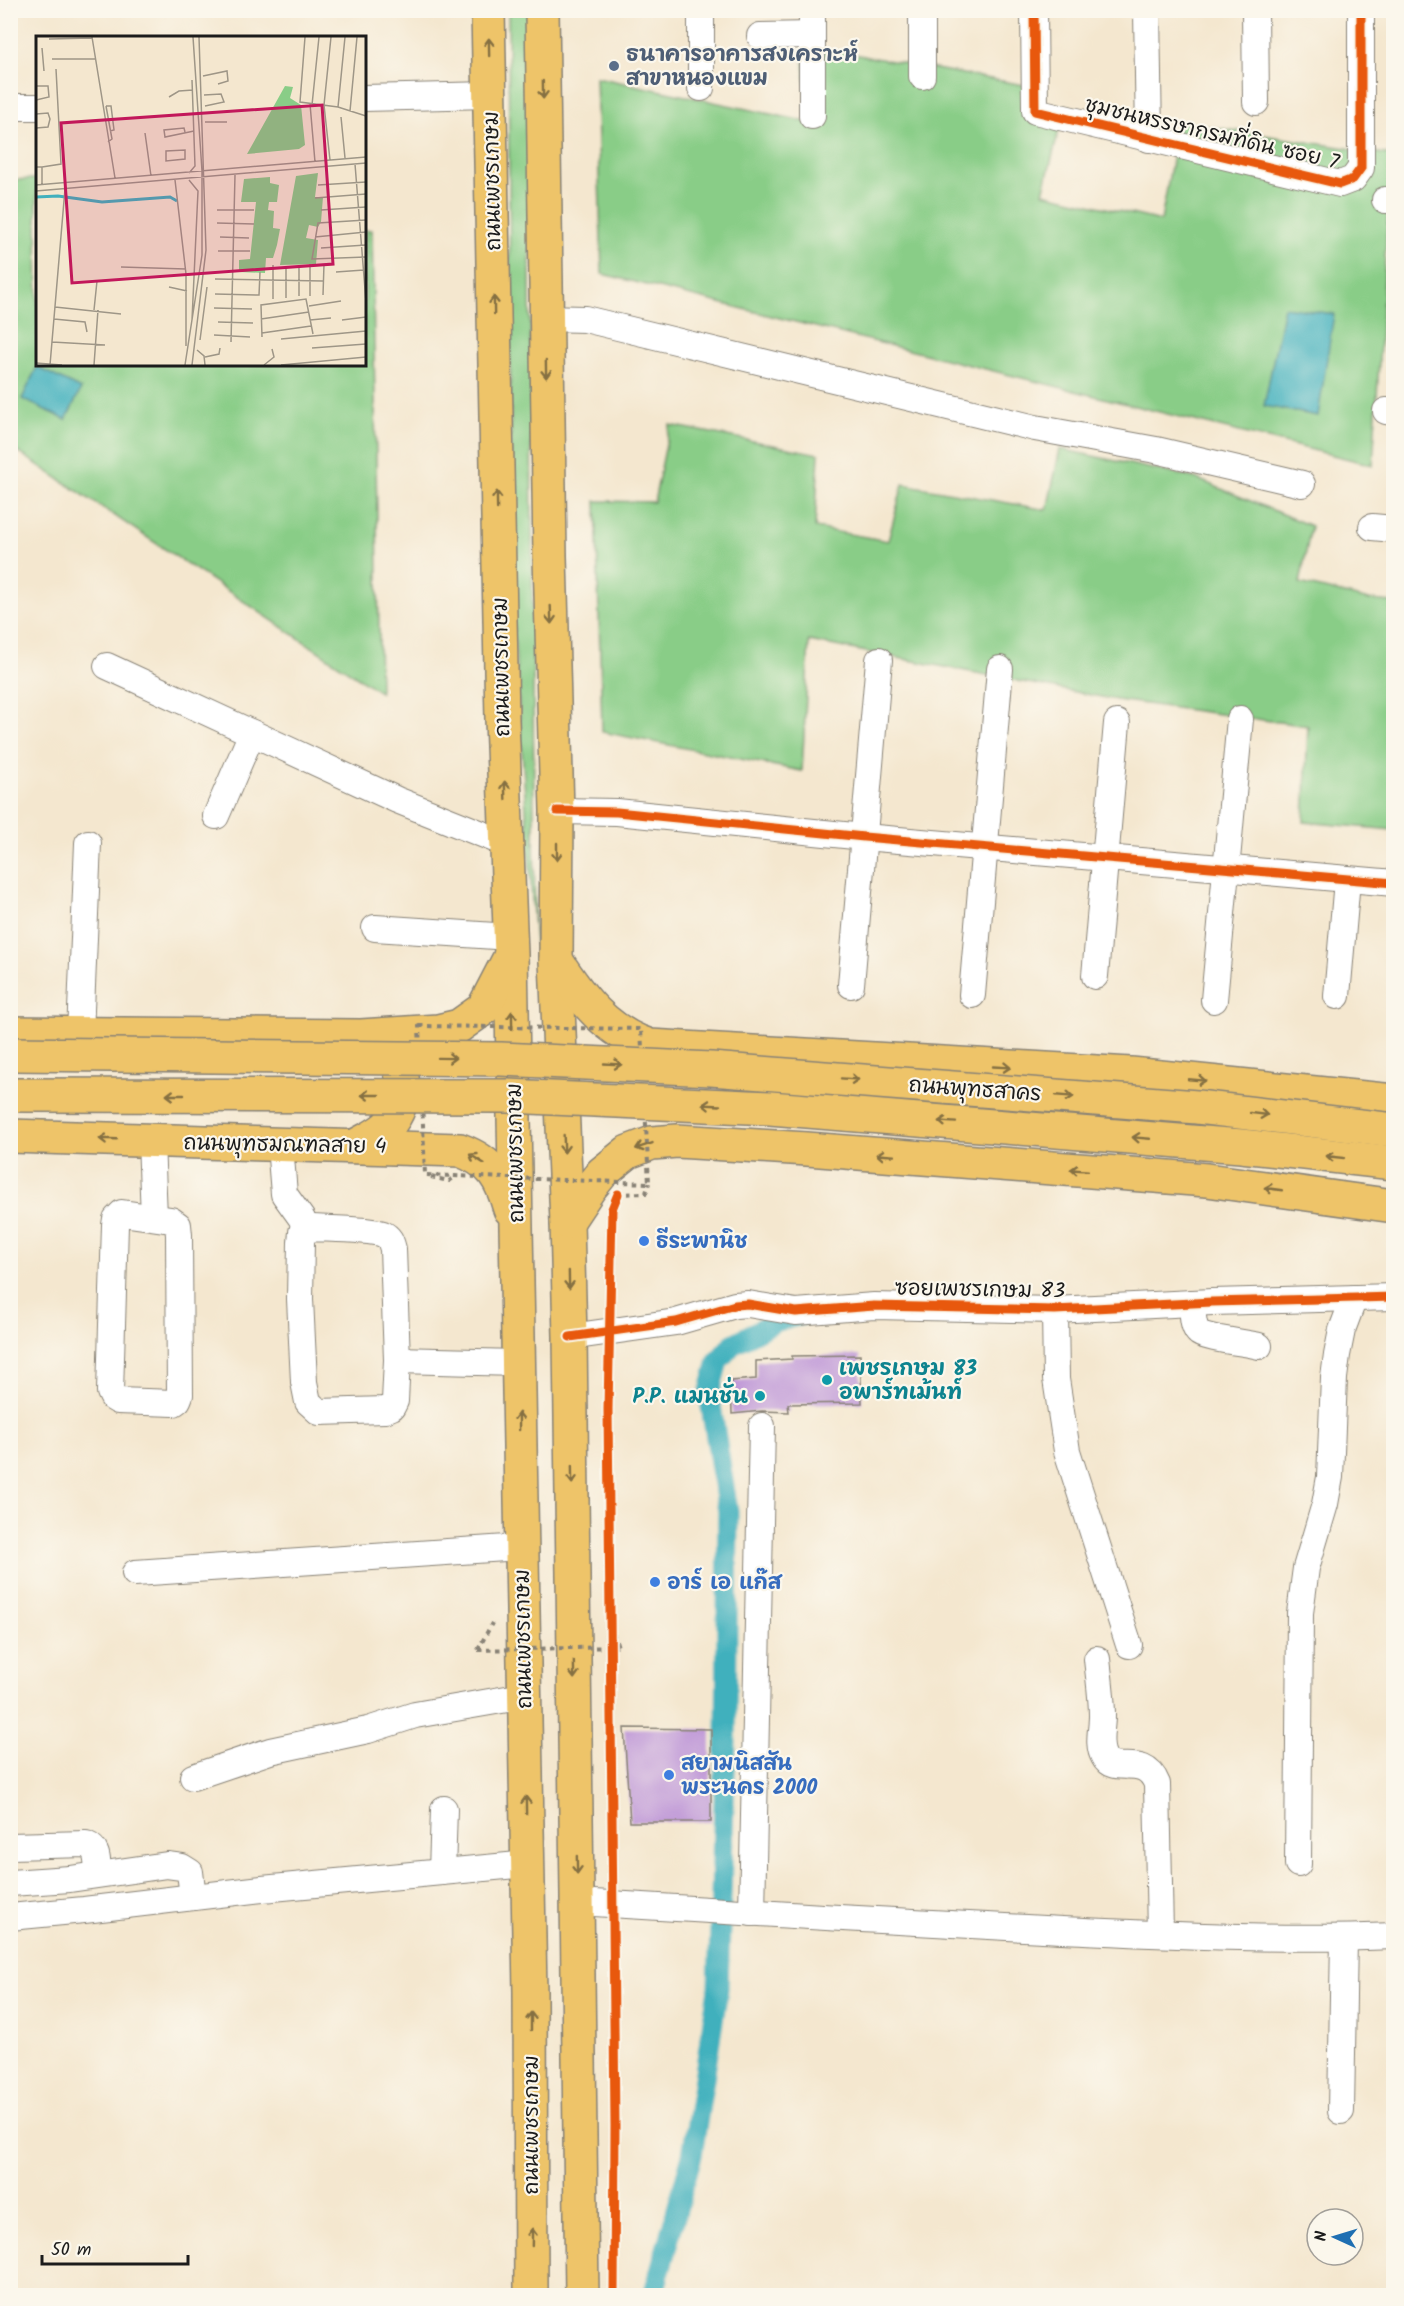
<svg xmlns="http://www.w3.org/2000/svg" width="1404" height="2306" font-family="Kalam,'Playpen Sans Thai',sans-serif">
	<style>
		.green { fill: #89cd87; stroke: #527452; stroke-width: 1.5 }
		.water { fill: #41b0bd; stroke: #2e666c; stroke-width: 1.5 }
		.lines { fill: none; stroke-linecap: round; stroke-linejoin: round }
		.canal { stroke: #41b0bd; stroke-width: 21 }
		.building { fill: #bc93d6 }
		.minor-casing { stroke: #888276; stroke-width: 28 }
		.major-casing { stroke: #888276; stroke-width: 36 }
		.path { stroke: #888276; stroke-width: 4; stroke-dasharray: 4.5 4.5; stroke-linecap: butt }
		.minor { stroke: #fff; stroke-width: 26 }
		.major { stroke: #eec469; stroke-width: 33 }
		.major-bridge-casing { stroke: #888276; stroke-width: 36; stroke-linecap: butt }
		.path-bridge { stroke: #888276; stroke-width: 4; stroke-dasharray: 4.5 4.5; stroke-linecap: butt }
		.major-bridge { stroke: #eec469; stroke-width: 33 }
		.cycleway-casing { stroke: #fbf7ec; stroke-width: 13 }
		.cycleway { stroke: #e8590c; stroke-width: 9 }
		.oneway { stroke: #857042 }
		.service-dot { fill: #5c6f8a; stroke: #fbf7ec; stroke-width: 2 }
		.shop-dot { fill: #3f7fe0; stroke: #fbf7ec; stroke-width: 2 }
		.culture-dot { fill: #0f9aa8; stroke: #fbf7ec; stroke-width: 2 }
		.labels { text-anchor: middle; stroke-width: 4.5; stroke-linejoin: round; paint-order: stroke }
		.service-label { font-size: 21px; font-weight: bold; fill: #4e5e75; stroke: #fbf7ec; text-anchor: start }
		.street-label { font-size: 21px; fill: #1c1c1c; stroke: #fbf7ec }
		.shop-label { font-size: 21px; font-weight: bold; fill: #366cbe; stroke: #fbf7ec; text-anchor: start }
		.culture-label { font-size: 21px; font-weight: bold; fill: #0d838f; stroke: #fbf7ec; text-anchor: start }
		.inset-river { fill: none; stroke: #41b0bd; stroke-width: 3 }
		.inset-road { fill: none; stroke: #9e9687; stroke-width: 1.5 }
		.view { fill: #c2185b; fill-opacity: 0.15; stroke: #c2185b; stroke-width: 3 }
		.inset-edge { fill: none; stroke: #1c1c1c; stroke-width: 3 }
	</style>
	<rect width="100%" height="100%" fill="#fbf7ec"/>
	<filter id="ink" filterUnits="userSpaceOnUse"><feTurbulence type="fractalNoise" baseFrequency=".0167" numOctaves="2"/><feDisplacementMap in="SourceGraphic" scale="12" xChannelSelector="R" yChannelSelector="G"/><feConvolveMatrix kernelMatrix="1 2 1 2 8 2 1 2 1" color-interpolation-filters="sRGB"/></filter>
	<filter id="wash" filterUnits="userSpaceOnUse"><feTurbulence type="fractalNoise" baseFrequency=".008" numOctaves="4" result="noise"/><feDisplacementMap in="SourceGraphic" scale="24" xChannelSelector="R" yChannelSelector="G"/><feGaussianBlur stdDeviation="1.35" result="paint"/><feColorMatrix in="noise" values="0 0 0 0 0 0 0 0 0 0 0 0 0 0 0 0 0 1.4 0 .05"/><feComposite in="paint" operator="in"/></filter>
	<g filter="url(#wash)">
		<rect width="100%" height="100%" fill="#f4e7cf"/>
		<g class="green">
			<polygon points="508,11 528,11 535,944 512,602"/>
			<polygon points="803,45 1024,85 1046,105 1065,107 1043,193 1161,221 1179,122 1391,155 1373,465 602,274 596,77 808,122"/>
			<polygon points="37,179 38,364 364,364 365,230 372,230 380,692 11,447 10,180"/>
			<polygon points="670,425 819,454 815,528 888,541 903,484 1047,510 1060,449 1195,478 1311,526 1300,583 1369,600 1393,602 1393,830 1304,822 1308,726 1117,700 809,641 802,771 602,732 596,501 654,502"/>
		</g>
		<g class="water">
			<polygon points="1284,307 1334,314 1318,416 1264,406"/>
			<polygon points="37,367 81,389 66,420 22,399"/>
		</g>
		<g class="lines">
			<polyline class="canal" points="653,2296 692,2155 718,1989 726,1740 728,1511 709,1394 718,1361 733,1344 776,1321 802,1315"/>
		</g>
		<g id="blocks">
			<g class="building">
				<polygon points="860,1355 862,1403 788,1404 789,1412 762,1411 732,1414 731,1381 756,1379 756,1361 792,1359 792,1356"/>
				<polygon points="624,1728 711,1729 711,1822 630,1822"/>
			</g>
		</g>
	</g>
	<g filter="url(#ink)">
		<use href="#blocks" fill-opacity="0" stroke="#888276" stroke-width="1.5"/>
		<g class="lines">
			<g class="minor-casing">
				<g id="minor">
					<polyline points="701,10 701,88"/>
					<polyline points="922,10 922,76"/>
					<polyline points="1034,10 1035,111 1340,184 1353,179 1361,168 1361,10"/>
					<polyline points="1147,10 1149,139"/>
					<polyline points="1255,10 1256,102"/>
					<polyline points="760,36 812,35"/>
					<polyline points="364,98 490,95"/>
					<polyline points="10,107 38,107"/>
					<polyline points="812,116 812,10"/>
					<polyline points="1385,200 1394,200"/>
					<polyline points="545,318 585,319 1035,428 1156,450 1302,484"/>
					<polyline points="1386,411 1394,412"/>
					<polyline points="1372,527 1394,529"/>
					<polyline points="107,666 397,800 507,844"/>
					<polyline points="557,811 617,812 864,837 1394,883"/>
					<polyline points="216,816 252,733"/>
					<polyline points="375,928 510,937"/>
					<polyline points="1095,976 1117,723"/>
					<polyline points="851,985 879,660"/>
					<polyline points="972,995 1000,669"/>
					<polyline points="1337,996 1347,880"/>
					<polyline points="1214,1000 1240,719"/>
					<polyline points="80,1034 88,843"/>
					<polyline points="151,1141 154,1217"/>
					<polyline points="280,1145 284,1194 302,1219 305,1230"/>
					<polygon points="122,1213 171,1220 178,1225 179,1235 180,1395 178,1400 174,1403 118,1401 113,1398 110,1392 115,1225 116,1219"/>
					<path d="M 312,1228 C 328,1229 369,1229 383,1234 C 390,1237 391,1242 393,1249 L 397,1360 L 395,1401 L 392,1407 L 385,1410 L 319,1412 L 308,1402 L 304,1382 L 300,1299 L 301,1242 L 302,1232 Z"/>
					<path d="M 1192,1303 C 1193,1311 1192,1325 1198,1332 C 1202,1338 1248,1343 1259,1346"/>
					<polyline points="1055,1310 1056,1379 1067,1451 1129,1645"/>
					<polyline points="570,1337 676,1322 735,1305 748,1304 796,1312 874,1306 1055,1310 1212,1302 1394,1297"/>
					<polyline points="397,1360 518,1363"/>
					<polyline points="135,1573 522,1547"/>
					<path d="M 1097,1659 C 1099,1678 1102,1697 1102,1716 C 1102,1729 1097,1745 1104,1757 C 1114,1777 1144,1751 1157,1784 L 1160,1934"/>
					<polyline points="193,1777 270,1751 368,1730 415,1715 524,1696"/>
					<path d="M 10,1846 L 86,1844 C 99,1849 97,1862 98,1874"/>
					<polyline points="1298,1864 1300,1613 1306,1568 1325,1504 1330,1477 1334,1378 1337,1355 1342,1330 1354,1298"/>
					<polyline points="442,1872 444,1809"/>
					<polyline points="10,1883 70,1879 167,1865 182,1867 190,1872 193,1897"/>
					<path d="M 577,1902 C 739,1912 900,1922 1062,1930 C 1172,1935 1283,1941 1394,1936"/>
					<polyline points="752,1913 762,1426"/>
					<polyline points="10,1917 84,1910 262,1889 527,1864"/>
					<polyline points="1341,2111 1344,1938"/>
				</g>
			</g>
			<g class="major-casing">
				<g id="major">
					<polyline points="488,10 502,720 511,954 530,1992 531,2296"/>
					<polyline points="542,10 550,556 557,811 556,960 567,1222 570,1337 582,2296"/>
					<path d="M 556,960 C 580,997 606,1032 650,1046 L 1131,1074 L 1394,1101"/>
					<polyline points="10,1033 361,1036 438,1031 459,1026 483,1009 509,959"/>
					<path d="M 10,1136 L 460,1150 C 492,1162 501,1178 510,1209"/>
					<path d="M 355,1146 C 367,1139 383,1133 391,1122 C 411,1095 406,1055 374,1041"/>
					<polyline points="567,1222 589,1189 602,1173 628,1152 652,1143 677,1141 807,1149 1207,1180 1394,1206"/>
				</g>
			</g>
			<g class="path">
				<polyline points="431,1177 449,1181 457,1176"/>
				<polyline points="618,1194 646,1193 649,1183"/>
				<polyline points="611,1624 618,1647"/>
				<polyline points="478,1650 492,1623"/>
			</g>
			<use href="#minor" class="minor"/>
			<use href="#major" class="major"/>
			<g class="major-bridge-casing">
				<g id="major-bridge">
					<polyline points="10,1054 501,1059 711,1069 1197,1107 1394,1130"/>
					<polyline points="10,1095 508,1096 770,1108 1241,1146 1394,1163"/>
				</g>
			</g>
			<g class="path-bridge">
				<polygon points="419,1026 641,1029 649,1183 425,1175"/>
				<polyline points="478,1650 618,1647"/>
			</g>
			<use href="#major-bridge" class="major-bridge"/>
			<g class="cycleway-casing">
				<g id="cycleway">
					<polyline points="1034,10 1035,111 1340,184 1353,179 1361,168 1361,10"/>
					<polyline points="557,811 617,812 864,837 1394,883"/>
					<polyline points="570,1337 676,1322 735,1305 748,1304 796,1312 874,1306 1055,1310 1212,1302 1394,1297"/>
					<polyline points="614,2296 615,2126 608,1409 612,1209 618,1194"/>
				</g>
			</g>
			<use href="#cycleway" class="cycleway"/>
		</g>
		<defs><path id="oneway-shaft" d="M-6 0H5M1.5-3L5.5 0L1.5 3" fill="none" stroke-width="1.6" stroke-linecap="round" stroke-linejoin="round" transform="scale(1.5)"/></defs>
		<g class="oneway">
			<use href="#oneway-shaft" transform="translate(489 47) rotate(-91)"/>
			<use href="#oneway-shaft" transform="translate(543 90) rotate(89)"/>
			<use href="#oneway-shaft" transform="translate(494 305) rotate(-91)"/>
			<use href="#oneway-shaft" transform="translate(546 369) rotate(89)"/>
			<use href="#oneway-shaft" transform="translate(497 500) rotate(-91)"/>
			<use href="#oneway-shaft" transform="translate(551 615) rotate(88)"/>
			<use href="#oneway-shaft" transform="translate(505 790) rotate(-92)"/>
			<use href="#oneway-shaft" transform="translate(557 852) rotate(90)"/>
			<use href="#oneway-shaft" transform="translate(512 1020) rotate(-91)"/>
			<use href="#oneway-shaft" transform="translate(447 1058) rotate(1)"/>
			<use href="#oneway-shaft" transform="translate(613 1064) rotate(3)"/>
			<use href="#oneway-shaft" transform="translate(1002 1067) rotate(3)"/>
			<use href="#oneway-shaft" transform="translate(850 1079) rotate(4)"/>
			<use href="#oneway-shaft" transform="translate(1197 1080) rotate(5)"/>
			<use href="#oneway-shaft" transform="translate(175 1095) rotate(-180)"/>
			<use href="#oneway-shaft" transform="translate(370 1095) rotate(-180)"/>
			<use href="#oneway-shaft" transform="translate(1065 1096) rotate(5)"/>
			<use href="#oneway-shaft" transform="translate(711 1105) rotate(-177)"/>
			<use href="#oneway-shaft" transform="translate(1259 1114) rotate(7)"/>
			<use href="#oneway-shaft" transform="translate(947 1122) rotate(-176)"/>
			<use href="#oneway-shaft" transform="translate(1141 1138) rotate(-175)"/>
			<use href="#oneway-shaft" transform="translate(108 1139) rotate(-178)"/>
			<use href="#oneway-shaft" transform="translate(564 1144) rotate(88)"/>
			<use href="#oneway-shaft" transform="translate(644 1146) rotate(161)"/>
			<use href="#oneway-shaft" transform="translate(885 1155) rotate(-176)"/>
			<use href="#oneway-shaft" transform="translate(1335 1157) rotate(-174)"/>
			<use href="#oneway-shaft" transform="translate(477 1159) rotate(-148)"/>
			<use href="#oneway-shaft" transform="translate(1079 1170) rotate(-176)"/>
			<use href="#oneway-shaft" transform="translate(1273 1189) rotate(-172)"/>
			<use href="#oneway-shaft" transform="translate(569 1280) rotate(89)"/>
			<use href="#oneway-shaft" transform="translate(519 1421) rotate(-91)"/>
			<use href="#oneway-shaft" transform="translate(572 1475) rotate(89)"/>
			<use href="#oneway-shaft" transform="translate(574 1670) rotate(89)"/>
			<use href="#oneway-shaft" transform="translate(526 1805) rotate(-91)"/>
			<use href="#oneway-shaft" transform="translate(577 1865) rotate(89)"/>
			<use href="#oneway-shaft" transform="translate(531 2021) rotate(-90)"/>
			<use href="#oneway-shaft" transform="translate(532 2237) rotate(-89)"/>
		</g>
	</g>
	<circle class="service-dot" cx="614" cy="66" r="6"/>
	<g class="shop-dot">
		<circle cx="644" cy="1241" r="6"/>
		<circle cx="655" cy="1582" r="6"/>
		<circle cx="669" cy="1775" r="6"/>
	</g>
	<g class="culture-dot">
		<circle cx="827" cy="1380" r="6"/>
		<circle cx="760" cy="1396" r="6"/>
	</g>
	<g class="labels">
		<g class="service-label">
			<text x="626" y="61">ธนาคารอาคารสงเคราะห์<tspan x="626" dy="24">สาขาหนองแขม</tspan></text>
		</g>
		<g class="street-label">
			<text transform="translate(1212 133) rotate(13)" y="7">ชุมชนหรรษากรมที่ดิน ซอย 7</text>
			<text transform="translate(492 181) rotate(-91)" y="7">ถนนเพชรเกษม</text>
			<text transform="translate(501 667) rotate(-91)" y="7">ถนนเพชรเกษม</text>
			<text transform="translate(975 1089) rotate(4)" y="7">ถนนพุทธสาคร</text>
			<text transform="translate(285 1144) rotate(1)" y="7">ถนนพุทธมณฑลสาย 4</text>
			<text transform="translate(515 1153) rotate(-91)" y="7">ถนนเพชรเกษม</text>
			<text transform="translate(980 1289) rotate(1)" y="7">ซอยเพชรเกษม 83</text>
			<text transform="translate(523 1639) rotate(-91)" y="7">ถนนเพชรเกษม</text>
			<text transform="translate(531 2125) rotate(-90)" y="7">ถนนเพชรเกษม</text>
		</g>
		<g class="shop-label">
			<text x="656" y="1248">ธีระพานิช</text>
			<text x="667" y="1589">อาร์ เอ แก๊ส</text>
			<text x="681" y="1770">สยามนิสสัน<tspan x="681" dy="24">พระนคร 2000</tspan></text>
		</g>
		<g class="culture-label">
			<text x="839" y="1375">เพชรเกษม 83<tspan x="839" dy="24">อพาร์ทเม้นท์</tspan></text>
			<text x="748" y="1403" text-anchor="end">P.P. แมนชั่น</text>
		</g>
	</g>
	<g transform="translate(36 36)">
		<rect width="330" height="330" fill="#f4e7cf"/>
		<path d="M 249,50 L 257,51 L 254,62 L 265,69 L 269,109 L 263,113 L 211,118 ZM 282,137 L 279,161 L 287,161 L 285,186 L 282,191 L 273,189 L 270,202 L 282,204 L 280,228 L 244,229 L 260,140 ZM 234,141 L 234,147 L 243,149 L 241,166 L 233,166 L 232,174 L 238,175 L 237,192 L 244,193 L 241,209 L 237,222 L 230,222 L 229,237 L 203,236 L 203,224 L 214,223 L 220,166 L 205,166 L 208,143 Z" fill="#89cd87"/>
		<path class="inset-river" d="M 0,161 L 22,160 L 66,166 L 134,161 L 141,165"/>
		<path class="inset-road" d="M 56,1 L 79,142M 269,1 L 264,66 L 302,71 L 330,80M 13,3 L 56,2M 6,12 L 8,35M 16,23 L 59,23M 167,40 L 191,35 L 192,45 L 182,48M 0,50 L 12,50 L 13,61 L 0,64M 168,59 L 185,58 L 188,66 L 169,70M 133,61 L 143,55 L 157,54M 274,68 L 279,126M 276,69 L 283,1M 70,70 L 76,103 L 72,106M 70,70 L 75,70 L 78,94 L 74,95M 302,71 L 309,1M 314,75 L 321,1M 0,78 L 12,77 L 14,83 L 12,91 L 0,92M 305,81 L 309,122M 169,86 L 191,86M 149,96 L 148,92 L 128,94 L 129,101 L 158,95M 109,97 L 115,140M 149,114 L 149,123 L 130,125 L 130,115 ZM 294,124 L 288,69 L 295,1M 319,128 L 330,266M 0,131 L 6,131 L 6,148M 6,131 L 25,128 L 20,33M 153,137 L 159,130 L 156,44M 139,144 L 150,238 L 150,310M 153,144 L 162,155 L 156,284M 0,149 L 330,121M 282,149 L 330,146M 0,155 L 330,127M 279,162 L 330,158M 181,174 L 218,174M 285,174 L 330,171M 330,184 L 282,187 L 276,223 L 330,221M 181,187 L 218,188M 184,201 L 213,202M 279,201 L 330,196M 285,212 L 330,209M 182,215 L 214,215M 85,231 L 150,233M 300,236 L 328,234M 179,243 L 287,245M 133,251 L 151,255M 179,258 L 223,259 L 224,236M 287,259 L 288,228M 263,260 L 263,230M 274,260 L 274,228M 250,262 L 250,230M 237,263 L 237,229M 273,270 L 305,265M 19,271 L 85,278M 178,272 L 216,273M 58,274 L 61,245M 18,283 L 49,286 L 51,296M 225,283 L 273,276M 274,284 L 295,282M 306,284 L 330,281M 182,286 L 217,287M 226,297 L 275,290M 178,299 L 214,301M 226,301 L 225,269 L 270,263 L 277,298M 245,303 L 330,295M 164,304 L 171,251M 16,306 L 69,309M 195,306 L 199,139M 276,312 L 330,308M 161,314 L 168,320 L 169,329M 169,321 L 183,318 L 184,312M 0,327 L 26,329M 14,329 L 29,153M 58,329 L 62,274M 149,329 L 166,219 L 166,135 L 157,1M 156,329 L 170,214 L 163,1M 228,329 L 238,321 L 236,313M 245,329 L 330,321"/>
		<path class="view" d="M 286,69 L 297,228 L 36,247 L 25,87 Z"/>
		<rect width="330" height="330" class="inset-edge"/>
	</g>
	<rect width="1404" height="2306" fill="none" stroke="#fbf7ec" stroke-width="36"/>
	<g transform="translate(1335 2237) rotate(274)"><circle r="28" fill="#fbf7ec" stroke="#a29f99" stroke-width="1.5"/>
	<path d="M0-4.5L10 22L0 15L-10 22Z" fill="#1f6fb2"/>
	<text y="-9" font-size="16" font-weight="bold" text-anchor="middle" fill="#1c1c1c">N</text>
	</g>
	<path d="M42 2255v9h146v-9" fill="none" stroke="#1c1c1c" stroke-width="3"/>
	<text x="51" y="2255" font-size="18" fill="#1c1c1c" stroke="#fbf7ec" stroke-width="4.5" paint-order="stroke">50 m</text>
</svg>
